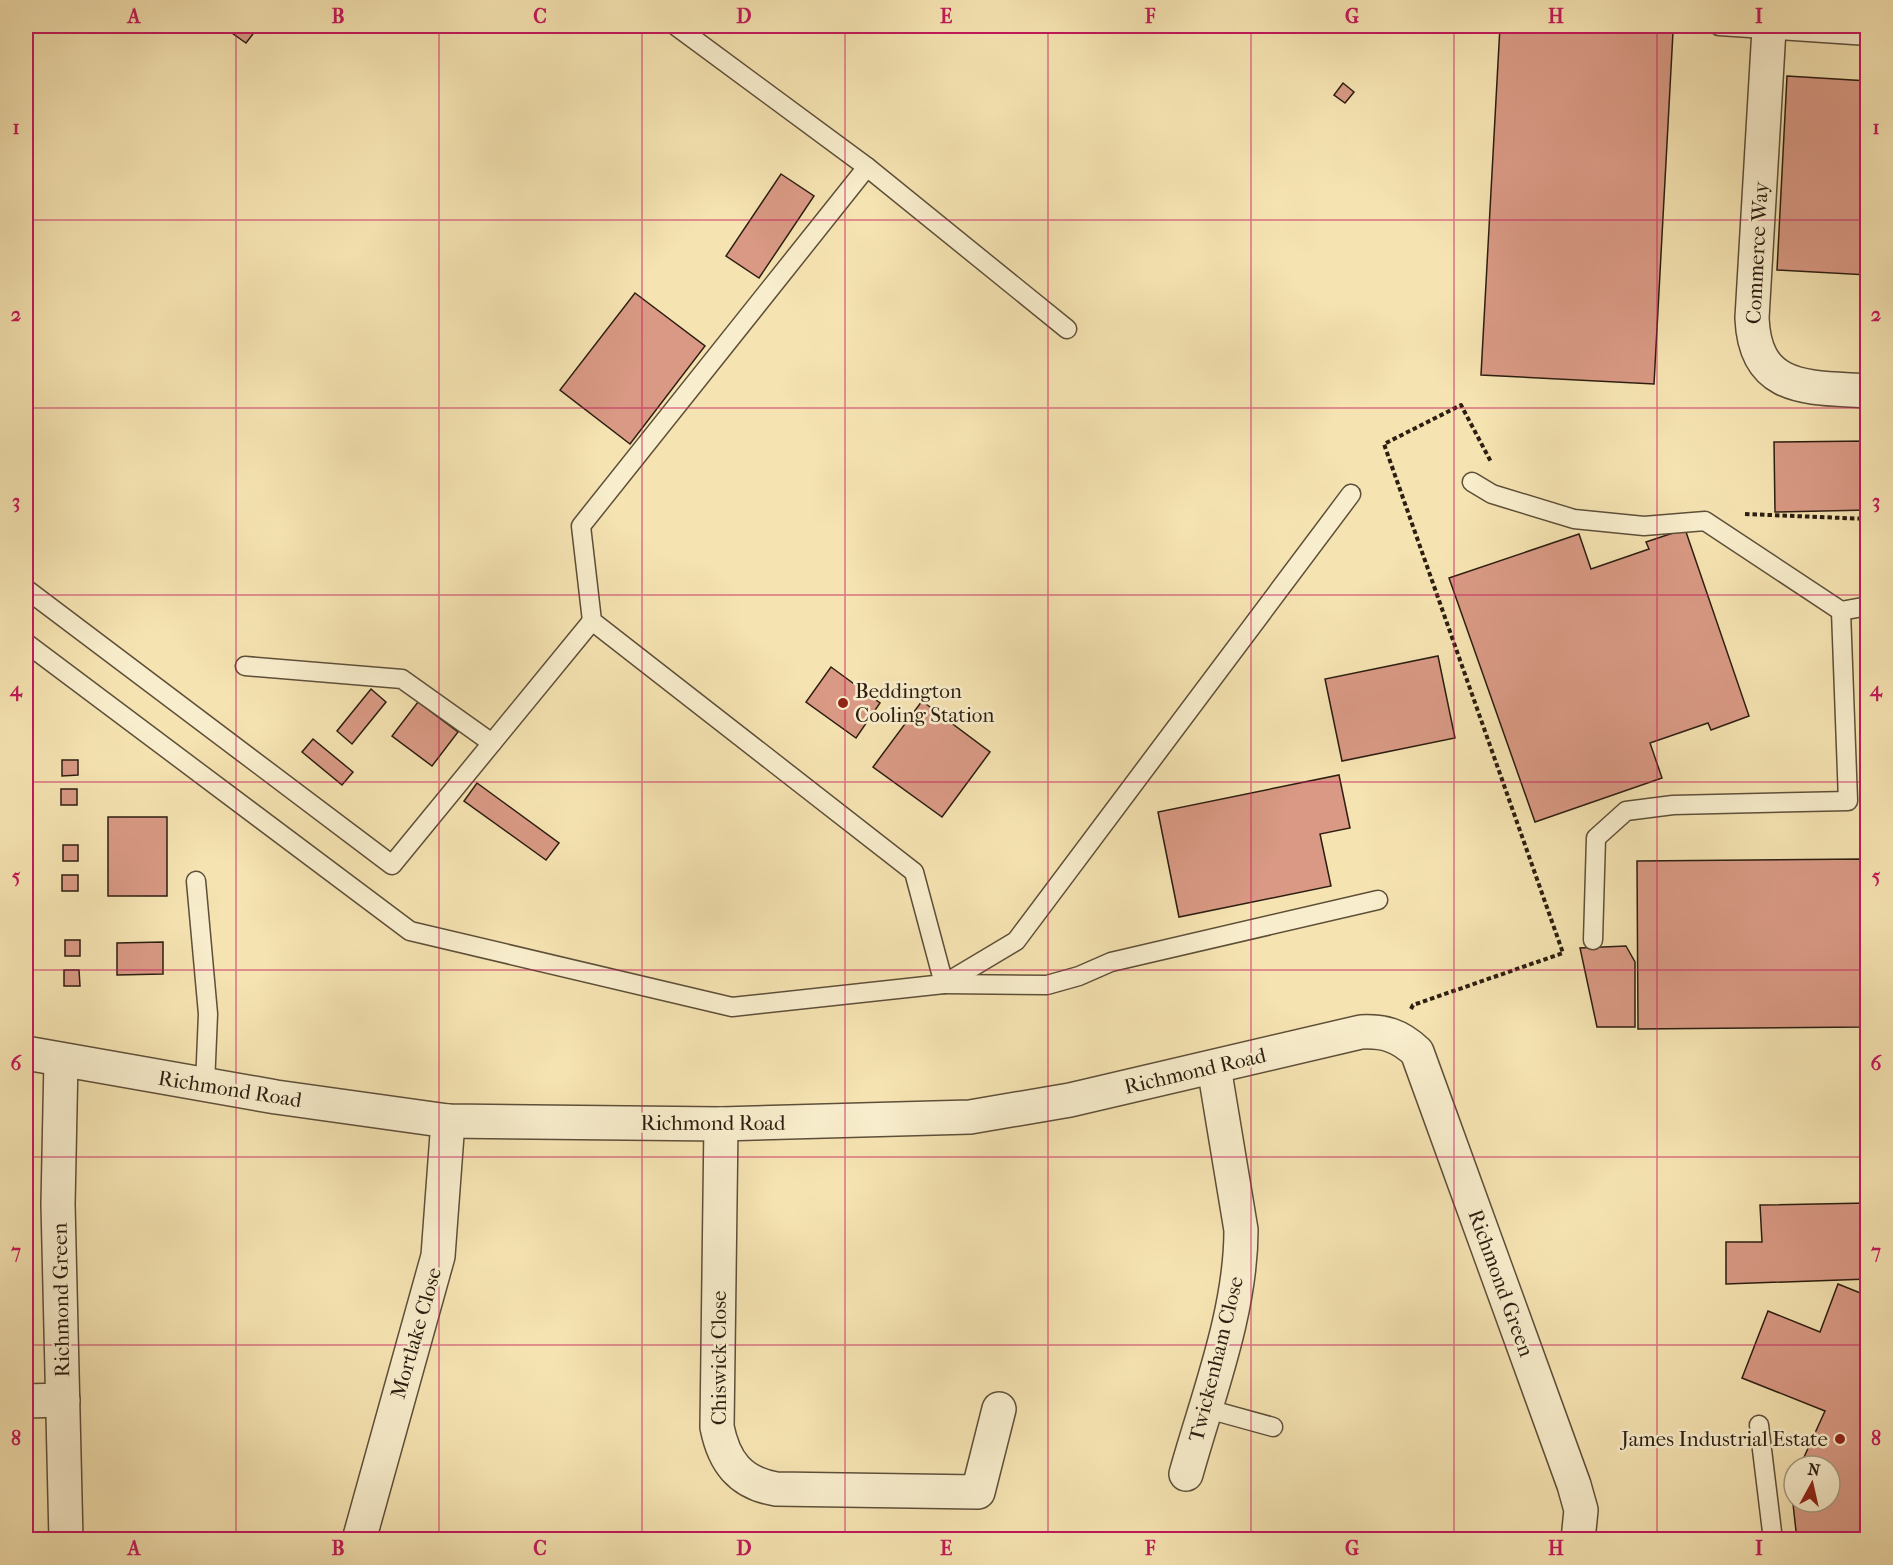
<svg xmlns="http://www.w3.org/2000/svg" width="1893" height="1565" font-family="'IM FELL French Canon',serif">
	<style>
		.building { fill: #d99984; stroke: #2c1e11; stroke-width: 1.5 }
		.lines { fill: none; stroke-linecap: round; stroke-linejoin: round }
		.lane-casing { stroke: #5e4f39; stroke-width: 21 }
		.street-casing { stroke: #5e4f39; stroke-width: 36 }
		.path { stroke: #2c1e11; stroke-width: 4; stroke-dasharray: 4.5 3; stroke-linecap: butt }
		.lane { stroke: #f8edcc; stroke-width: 18 }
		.street { stroke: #f8edcc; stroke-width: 33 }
		.grid { fill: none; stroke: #c2185b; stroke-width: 1.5; stroke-opacity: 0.55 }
		.poi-dot { fill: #8f2418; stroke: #f8edcc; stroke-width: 2 }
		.labels { text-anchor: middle; stroke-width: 5; stroke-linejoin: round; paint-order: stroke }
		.street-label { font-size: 21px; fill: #2c1e11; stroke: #f8edcc }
		.poi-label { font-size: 21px; fill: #2c1e11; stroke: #f8edcc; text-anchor: start }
		.neatline { fill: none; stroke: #c2185b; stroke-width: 2 }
		.grid-label { font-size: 20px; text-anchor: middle; font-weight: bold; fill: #c2185b }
	</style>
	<rect width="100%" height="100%" fill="#f5e3b1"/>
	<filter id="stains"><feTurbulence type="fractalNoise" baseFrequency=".00333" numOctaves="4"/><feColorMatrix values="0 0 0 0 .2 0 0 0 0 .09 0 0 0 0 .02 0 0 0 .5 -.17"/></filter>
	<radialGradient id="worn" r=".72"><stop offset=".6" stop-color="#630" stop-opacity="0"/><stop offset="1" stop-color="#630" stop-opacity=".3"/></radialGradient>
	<g class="building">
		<polygon points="222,26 259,26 246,43"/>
		<polygon points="1500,26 1673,32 1654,384 1481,375"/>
		<polygon points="1787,76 1868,81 1868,275 1777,270"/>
		<polygon points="1343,83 1354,92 1345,103 1334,95"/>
		<polygon points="781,174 814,196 759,278 726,256"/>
		<polygon points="635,293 705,346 630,444 560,390"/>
		<polygon points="1868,441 1868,510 1775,512 1774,442"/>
		<polygon points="1685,529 1749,716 1711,730 1708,723 1650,743 1662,778 1535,822 1449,578 1579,534 1591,569 1649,549 1646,542"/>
		<polygon points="1438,656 1455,738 1342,761 1325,679"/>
		<polygon points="831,667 880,703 856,738 806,702"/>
		<polygon points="371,689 386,702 352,744 337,731"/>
		<polygon points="922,701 990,752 942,817 873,767"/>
		<polygon points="418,702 458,732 432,766 392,736"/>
		<polygon points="313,739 353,772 342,785 302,752"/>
		<polygon points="62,760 78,760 78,775 62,776"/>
		<polygon points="1339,775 1350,828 1320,834 1331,886 1179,917 1158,812"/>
		<polygon points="477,783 559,843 546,860 464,801"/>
		<rect x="61" y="789" width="16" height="16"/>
		<rect x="108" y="817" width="59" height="79"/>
		<rect x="63" y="845" width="15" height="16"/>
		<polygon points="1863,859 1865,1027 1638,1029 1637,861"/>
		<rect x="62" y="875" width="16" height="16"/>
		<rect x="65" y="940" width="15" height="16"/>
		<polygon points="163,942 163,974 117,975 117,943"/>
		<polygon points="1626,946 1635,962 1635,1027 1597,1027 1580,948"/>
		<polygon points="64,970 79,970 80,986 64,986"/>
		<polygon points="1868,1203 1868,1279 1726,1284 1726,1242 1762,1242 1760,1205"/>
		<polygon points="1838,1284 1868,1296 1868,1540 1797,1540 1791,1486 1794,1479 1794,1502 1830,1502 1830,1466 1800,1466 1825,1411 1742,1378 1768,1311 1820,1332"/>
	</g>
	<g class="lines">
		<g class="lane-casing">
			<g id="lane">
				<polyline points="676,26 867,167 1067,329"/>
				<polyline points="1719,26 1868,36"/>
				<polyline points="867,167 581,526 592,621 914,872 944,984 1047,985 1079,976 1111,962 1378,900"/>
				<polyline points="1472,482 1492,494 1574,519 1644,526 1705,521 1841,611"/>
				<polyline points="26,589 392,865 592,621"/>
				<polyline points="26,643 410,931 732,1007 944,984 1016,941 1351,494"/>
				<polyline points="245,666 402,679 492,743"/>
				<polyline points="196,881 208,1014 205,1085"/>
				<polyline points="1593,940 1596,838 1626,811 1673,805 1848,801 1841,611 1868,606"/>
				<polyline points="1204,1408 1273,1427"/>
				<polyline points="1759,1425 1773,1540"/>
			</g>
		</g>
		<g class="street-casing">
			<g id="street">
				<path d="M 1769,29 L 1752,318 C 1755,393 1809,387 1868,391"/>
				<path d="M 26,1053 L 276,1097 L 448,1121 L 721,1124 L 970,1117 L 1070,1100 L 1361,1032 C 1384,1031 1399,1035 1417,1052 L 1574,1485 L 1581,1510 L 1578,1540"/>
				<polyline points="61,1060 58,1204 66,1540"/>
				<path d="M 721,1124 L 717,1427 C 724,1462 740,1483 776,1489 L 978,1492 L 999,1409"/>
				<polyline points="26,1401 63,1400"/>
				<path d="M 1186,1474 C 1208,1395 1241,1312 1241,1230 L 1214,1067"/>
				<polyline points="359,1540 438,1256 448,1121"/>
			</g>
		</g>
		<g class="path">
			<polyline points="1745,514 1868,519"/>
			<polyline points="1411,1009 1413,1005 1563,953 1384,444 1461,405 1491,462"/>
		</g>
		<use href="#lane" class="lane"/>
		<use href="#street" class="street"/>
	</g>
	<path class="grid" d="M 236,26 L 236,1540M 439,26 L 439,1540M 642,26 L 642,1540M 845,26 L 845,1540M 1048,26 L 1048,1540M 1251,26 L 1251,1540M 1454,26 L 1454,1540M 1657,26 L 1657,1540M 26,220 L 1868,220M 26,408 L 1868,408M 26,595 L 1868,595M 26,782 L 1868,782M 26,970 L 1868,970M 26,1157 L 1868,1157M 26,1345 L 1868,1345"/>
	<g class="poi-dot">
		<circle cx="843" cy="703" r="6"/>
		<circle cx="1840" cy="1439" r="6"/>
	</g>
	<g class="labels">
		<g class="street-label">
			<text transform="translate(1757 253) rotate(-87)" y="7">Commerce Way</text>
			<text transform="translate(1195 1071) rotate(-13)" y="7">Richmond Road</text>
			<text transform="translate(230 1089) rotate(9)" y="7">Richmond Road</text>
			<text x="713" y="1130">Richmond Road</text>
			<text transform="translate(1501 1283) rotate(70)" y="7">Richmond Green</text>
			<text transform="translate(61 1300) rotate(-91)" y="7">Richmond Green</text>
			<text transform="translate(416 1333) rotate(-74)" y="7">Mortlake Close</text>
			<text transform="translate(719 1358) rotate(-90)" y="7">Chiswick Close</text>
			<text transform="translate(1216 1359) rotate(-76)" y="7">Twickenham Close</text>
		</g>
		<g class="poi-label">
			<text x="855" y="698">Beddington<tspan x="855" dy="24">Cooling Station</tspan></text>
			<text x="1828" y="1446" text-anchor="end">James Industrial Estate</text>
		</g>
	</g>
	<rect width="1893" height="1565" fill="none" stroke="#f5e3b1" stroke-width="66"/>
	<g transform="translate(1812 1484) rotate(8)"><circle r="28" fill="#f8edcc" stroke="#a69a81" stroke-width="1.5"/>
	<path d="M0-4.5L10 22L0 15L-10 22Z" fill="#8f2418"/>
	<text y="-9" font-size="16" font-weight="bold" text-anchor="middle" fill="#2c1e11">N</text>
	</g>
	<rect x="33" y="33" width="1827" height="1499" class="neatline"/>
	<g class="grid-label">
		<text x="134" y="23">A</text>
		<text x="338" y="23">B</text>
		<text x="540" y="23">C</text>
		<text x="744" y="23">D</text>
		<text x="946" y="23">E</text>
		<text x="1150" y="23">F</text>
		<text x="1352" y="23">G</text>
		<text x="1556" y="23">H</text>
		<text x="1759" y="23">I</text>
		<text x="16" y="134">1</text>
		<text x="1876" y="134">1</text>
		<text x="16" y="321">2</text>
		<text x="1876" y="321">2</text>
		<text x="16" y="508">3</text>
		<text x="1876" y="508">3</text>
		<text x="16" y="696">4</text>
		<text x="1876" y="696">4</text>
		<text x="16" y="883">5</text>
		<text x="1876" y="883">5</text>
		<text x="16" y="1070">6</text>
		<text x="1876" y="1070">6</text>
		<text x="16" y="1258">7</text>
		<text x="1876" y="1258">7</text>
		<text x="16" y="1445">8</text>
		<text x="1876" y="1445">8</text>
		<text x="134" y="1555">A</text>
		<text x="338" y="1555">B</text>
		<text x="540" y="1555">C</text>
		<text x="744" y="1555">D</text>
		<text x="946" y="1555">E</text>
		<text x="1150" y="1555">F</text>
		<text x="1352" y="1555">G</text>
		<text x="1556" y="1555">H</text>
		<text x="1759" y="1555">I</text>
	</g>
	<rect width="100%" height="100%" filter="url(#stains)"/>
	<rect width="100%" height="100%" fill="url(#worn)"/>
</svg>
